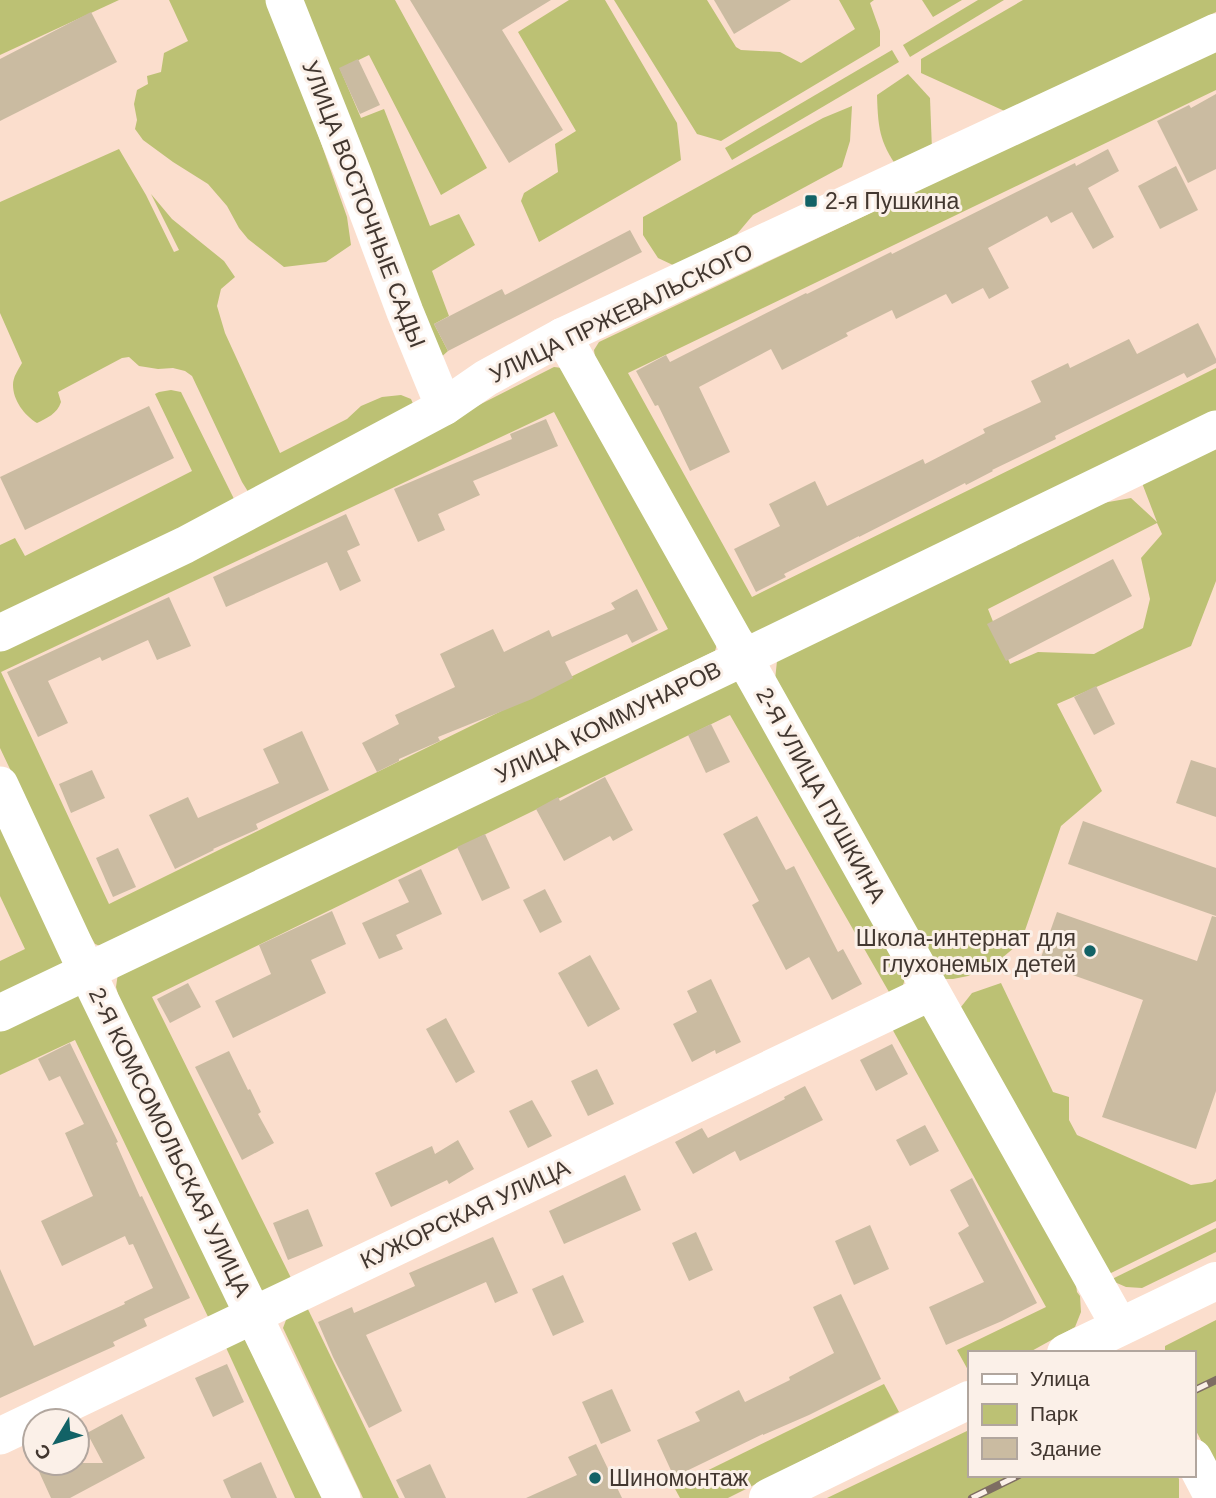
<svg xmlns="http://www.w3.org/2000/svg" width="1216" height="1498" font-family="Arial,sans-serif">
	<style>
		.green { fill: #bcc174; fill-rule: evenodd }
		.building { fill: #cabba1 }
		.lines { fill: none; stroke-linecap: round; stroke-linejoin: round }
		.minor { stroke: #fff; stroke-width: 37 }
		.major { stroke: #fff; stroke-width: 38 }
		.rail-casing { stroke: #7e6d63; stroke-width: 8 }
		.rail { stroke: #fbf0e8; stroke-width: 5; stroke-dasharray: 16; stroke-linecap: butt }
		.poi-dot { fill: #126266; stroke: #fbf0e8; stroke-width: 2.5 }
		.labels { text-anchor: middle; stroke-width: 6; stroke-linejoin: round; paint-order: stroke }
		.poi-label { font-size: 23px; fill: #423730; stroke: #fbf0e8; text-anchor: start }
		.street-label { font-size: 23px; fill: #423730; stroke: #fbf0e8 }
	</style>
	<rect width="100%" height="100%" fill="#fbdecd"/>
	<g class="green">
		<polygon points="0,0 119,0 0,55"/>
		<polygon points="169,0 271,0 347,217 351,245 326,262 284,267 248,239 239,228 227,206 208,184 173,162 143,140 135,129 137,120 134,104 137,90 148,84 147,76 161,72 164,53 188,41"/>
		<polygon points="301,0 395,0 487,168 441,195 369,55 340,69 361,118 384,109 430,226 459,214 475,245 432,271 449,316 434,324 448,351 439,359"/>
		<polygon points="569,0 605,0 677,123 681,160 539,242 521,201 524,193 558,172 555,144 576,131 518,32"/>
		<polygon points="614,0 707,0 736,47 741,50 780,52 801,63 855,29 839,0 874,0 870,3 880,31 880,46 721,141 697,134"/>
		<polygon points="922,0 962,0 933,17"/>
		<polygon points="978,0 1004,0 910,57 903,45"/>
		<polygon points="1023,0 1216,0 1216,12 1011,114 921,73 921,59"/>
		<polygon points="1216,49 1216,90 628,373 752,597 1216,368 1216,417 760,636 752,633 735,618 596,365 594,350 599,342"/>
		<polygon points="892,50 899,62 732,160 725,148"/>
		<path d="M 908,74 L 930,98 L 932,150 L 898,168 C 879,142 878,126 877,95 Z"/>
		<polygon points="852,106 850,141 842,167 753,215 737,234 675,266 658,258 643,235 643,217 823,118"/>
		<path d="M 119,149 L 146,195 L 174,252 L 179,250 L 151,194 L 172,219 L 224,261 L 235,277 L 221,289 L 217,306 L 225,333 L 280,453 L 347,419 L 361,406 L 382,397 L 401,395 L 411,399 L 414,406 L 252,498 L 242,482 L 192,376 L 185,371 L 173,368 L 158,369 L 139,366 L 129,357 L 122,358 L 58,392 L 61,402 C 57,414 47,418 37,423 C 24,415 13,400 13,385 C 13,377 18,370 22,363 L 0,313 L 0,202 Z"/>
		<path d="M 554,367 L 562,368 L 717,644 L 715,651 L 100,946 L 95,944 L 85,927 L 0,748 L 0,648 ZM 554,412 L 668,629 L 109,904 L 1,672 Z"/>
		<polygon points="171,390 181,392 237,505 0,627 0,545 15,538 25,556 192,471 155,394 159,392"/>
		<path d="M 1216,447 L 1216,581 L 1191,646 L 1057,704 L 1102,791 L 1061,826 L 1021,942 L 996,963 L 968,976 L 953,979 L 942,979 L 775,680 L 777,661 L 1086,506 L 1131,498 L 1157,522 L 1142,483 ZM 1157,523 L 1162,534 L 1141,558 L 1150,599 L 1143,628 L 1094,654 L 1038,652 L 1010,664 L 988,609 Z"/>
		<polygon points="737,679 907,973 903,985 893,999 730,715 152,997 294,1284 265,1298 119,998 116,987 118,973"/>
		<polygon points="0,806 73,959 0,1004 0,961 25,949 0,896"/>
		<polygon points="1001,983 1053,1092 1069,1097 1069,1120 1077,1135 1191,1185 1212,1182 1216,1179 1216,1221 1107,1275 957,1012 972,993"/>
		<polygon points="80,993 240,1309 211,1323 75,1040 0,1075 0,1029"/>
		<polygon points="918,1014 926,1016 1075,1277 1077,1292 1080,1296 1081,1312 1075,1327 1028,1353 969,1353 969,1370 968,1370 957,1350 1046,1307 890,1025"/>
		<polygon points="1216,1228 1216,1252 1142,1288 1126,1287 1110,1280"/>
		<polygon points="304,1301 399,1498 363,1498 283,1328 289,1312"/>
		<polygon points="1216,1320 1216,1469 1193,1425 1193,1353 1165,1353 1165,1346"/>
		<polygon points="243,1335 331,1498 295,1498 223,1341"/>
		<polygon points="884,1384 899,1412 728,1498 680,1498 674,1487"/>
		<polygon points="969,1430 969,1475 1177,1475 1179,1479 1179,1498 827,1498"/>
	</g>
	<g class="building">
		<polygon points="410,0 551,0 502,30 563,130 509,163"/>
		<polygon points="714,0 791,0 734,34"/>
		<polygon points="91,12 117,62 0,121 0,59"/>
		<polygon points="358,59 380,105 360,114 339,68"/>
		<polygon points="1216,94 1216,169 1188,183 1157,121 1189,105 1191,108"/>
		<polygon points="1108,149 1119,171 1088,188 1114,237 1093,249 1072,212 1051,223 1047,216 988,248 1009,288 989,299 983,288 952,304 946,294 896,319 892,310 846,333 848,336 782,370 771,349 699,387 730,452 690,471 658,405 655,406 636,371 666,355 670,362 806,293 807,294 891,252 892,254 1075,163 1076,166"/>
		<polygon points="1176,166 1198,210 1160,229 1138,186"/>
		<polygon points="630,230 642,252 448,351 434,324 502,289 505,295"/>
		<polygon points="1198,323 1216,359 1216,363 1187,378 1184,373 1055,436 1056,439 992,470 993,471 966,485 965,483 859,537 859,536 784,574 786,577 756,592 734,549 780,526 769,504 815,481 827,506 923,459 925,464 985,433 983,429 1041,402 1031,381 1068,363 1070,368 1129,339 1137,354"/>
		<polygon points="149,406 174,458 25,530 0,477"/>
		<polygon points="546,419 558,446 473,481 480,495 438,514 445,530 418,542 394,489 512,439 510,434"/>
		<polygon points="346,514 360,545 347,551 361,581 340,591 327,562 226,607 213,577"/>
		<polygon points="1113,559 1132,596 1006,661 987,624"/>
		<polygon points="637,589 658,630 632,643 627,634 565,662 573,678 532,699 438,737 440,741 399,759 399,761 377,772 362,743 399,724 395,715 455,687 440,654 493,629 504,652 549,630 552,637 615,609 611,603"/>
		<polygon points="169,597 191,646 157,660 148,640 102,661 100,657 48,681 68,723 38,737 7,672"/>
		<polygon points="1096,686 1115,724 1094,735 1074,697"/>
		<polygon points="711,724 730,762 706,773 688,735"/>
		<polygon points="302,731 329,790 256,824 258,829 213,849 214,850 175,869 149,815 188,797 198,818 279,783 263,749"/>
		<polygon points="1191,760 1216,768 1216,817 1176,803"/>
		<polygon points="92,770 105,798 71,813 59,784"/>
		<polygon points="605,777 633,830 613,841 610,836 564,861 536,809 558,797 560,801"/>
		<polygon points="757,816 786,870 794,866 838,952 843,949 862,984 832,1000 809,957 786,970 752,905 759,901 723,834"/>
		<polygon points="1083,821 1216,868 1216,916 1068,864"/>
		<polygon points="485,834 510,888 482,901 457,847"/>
		<polygon points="118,848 136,887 113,897 96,858"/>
		<polygon points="421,869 442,914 396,935 403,949 379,959 362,923 409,902 398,880"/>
		<polygon points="545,889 562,922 540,933 523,900"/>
		<polygon points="332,911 346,944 311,960 326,993 233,1038 215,1001 271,974 259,945"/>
		<polygon points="1057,912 1197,961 1212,916 1216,917 1216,1091 1196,1149 1102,1117 1143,1000 1039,963"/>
		<polygon points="590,955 620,1009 588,1027 558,973"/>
		<polygon points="711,979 741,1042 716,1054 715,1050 692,1062 673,1024 697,1012 687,991"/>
		<polygon points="188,983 201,1007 170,1023 157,999"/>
		<polygon points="446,1018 475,1072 456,1083 426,1029"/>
		<polygon points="70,1043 118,1142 116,1143 140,1197 142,1196 190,1298 144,1319 147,1326 113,1342 115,1346 0,1398 0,1269 34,1346 125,1304 124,1302 153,1288 133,1244 129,1245 125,1236 62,1266 41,1221 93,1196 65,1133 84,1124 60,1076 49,1081 38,1059"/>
		<polygon points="892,1044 908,1074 876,1091 860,1060"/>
		<polygon points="229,1051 248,1090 250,1089 261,1112 258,1114 274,1143 242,1160 195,1067"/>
		<polygon points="597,1069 614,1104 588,1116 571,1081"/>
		<polygon points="805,1086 823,1120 740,1161 735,1151 693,1174 675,1142 702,1128 708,1138 785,1099 784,1097"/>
		<polygon points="532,1100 552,1136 528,1148 509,1111"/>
		<polygon points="925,1125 939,1151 910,1166 896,1140"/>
		<polygon points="458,1140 474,1169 449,1184 447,1180 391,1207 375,1173 432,1146 435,1154"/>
		<polygon points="625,1175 641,1210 564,1244 549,1211"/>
		<polygon points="972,1178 1037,1303 1002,1321 946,1345 929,1307 984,1282 958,1233 969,1226 950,1190"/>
		<polygon points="308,1209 323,1246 288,1260 273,1223"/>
		<polygon points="870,1225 889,1269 854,1285 835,1241"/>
		<polygon points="696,1232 713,1270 689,1281 672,1243"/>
		<polygon points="493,1237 518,1293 495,1303 486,1282 366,1335 402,1411 369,1428 333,1357 318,1322 352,1307 354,1313 415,1286 409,1273"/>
		<polygon points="563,1275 584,1322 553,1336 532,1289"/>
		<polygon points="841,1294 881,1379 809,1415 763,1435 763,1434 674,1477 657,1440 700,1421 695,1412 739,1390 745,1402 790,1380 789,1377 834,1353 813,1307"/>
		<polygon points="227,1364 244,1402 213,1417 195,1378"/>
		<polygon points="612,1389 631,1431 601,1444 582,1402"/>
		<polygon points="122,1414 145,1458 70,1498 51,1498 35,1463 103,1463 87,1433"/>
		<polygon points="596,1444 622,1498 526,1498 577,1475 568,1457"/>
		<polygon points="261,1462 277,1498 231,1498 223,1480"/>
		<polygon points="430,1464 446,1498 405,1498 396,1480"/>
	</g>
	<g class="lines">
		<g class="minor">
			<polyline points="284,0 354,176 405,312 444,407"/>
			<polyline points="563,336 1120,1327"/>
			<polyline points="0,633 185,545 444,407 486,378 563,336 1216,32"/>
			<polyline points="0,785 87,972 342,1498"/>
			<polyline points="0,1013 745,657 1216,429"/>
			<polyline points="0,1436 931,992"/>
		</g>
		<g class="major">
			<polyline points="1066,1353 1216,1281"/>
			<polyline points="1193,1458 1214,1498"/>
			<polyline points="768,1498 969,1400"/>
		</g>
		<g class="rail-casing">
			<g id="rail">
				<polyline points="1193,1391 1216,1380"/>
				<polyline points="972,1498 1019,1475"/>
			</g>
		</g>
		<use href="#rail" class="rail"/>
	</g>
	<g class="poi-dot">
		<rect x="804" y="194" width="14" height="14" rx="3.5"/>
		<circle cx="1090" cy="951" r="7"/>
		<circle cx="595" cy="1478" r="7"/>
	</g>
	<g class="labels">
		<g class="poi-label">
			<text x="825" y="209">2-я Пушкина</text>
			<text x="1076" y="946" text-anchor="end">Школа-интернат для<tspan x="1076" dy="26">глухонемых детей</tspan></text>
			<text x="609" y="1486">Шиномонтаж</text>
		</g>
		<g class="street-label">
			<text transform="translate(364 204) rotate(69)" y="8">УЛИЦА ВОСТОЧНЫЕ САДЫ</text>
			<text transform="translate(621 313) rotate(-26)" y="8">УЛИЦА ПРЖЕВАЛЬСКОГО</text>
			<text transform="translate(608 722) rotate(-26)" y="8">УЛИЦА КОММУНАРОВ</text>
			<text transform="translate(821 795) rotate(61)" y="8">2-Я УЛИЦА ПУШКИНА</text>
			<text transform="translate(170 1142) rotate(64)" y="8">2-Я КОМСОМОЛЬСКАЯ УЛИЦА</text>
			<text transform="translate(465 1214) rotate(-25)" y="8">КУЖОРСКАЯ УЛИЦА</text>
		</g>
	</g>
	<rect x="968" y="1351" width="228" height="126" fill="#fbf0e8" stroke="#b1a69e" stroke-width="2"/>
	<rect x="982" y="1374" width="35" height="10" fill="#ffffff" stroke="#b1a69e" stroke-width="2"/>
	<text x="1030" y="1386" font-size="21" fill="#423730">Улица</text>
	<rect x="982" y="1404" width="35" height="21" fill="#bcc174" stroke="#b1a69e" stroke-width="2"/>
	<text x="1030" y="1421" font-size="21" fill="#423730">Парк</text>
	<rect x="982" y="1438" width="35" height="21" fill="#cabba1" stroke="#b1a69e" stroke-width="2"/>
	<text x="1030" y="1456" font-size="21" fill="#423730">Здание</text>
	<g transform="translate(56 1442) rotate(232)"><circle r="33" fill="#fbf0e8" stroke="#b1a69e" stroke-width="2"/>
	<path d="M0-5L12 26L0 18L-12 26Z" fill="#126266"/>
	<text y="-10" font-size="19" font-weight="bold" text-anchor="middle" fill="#423730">С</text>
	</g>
</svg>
